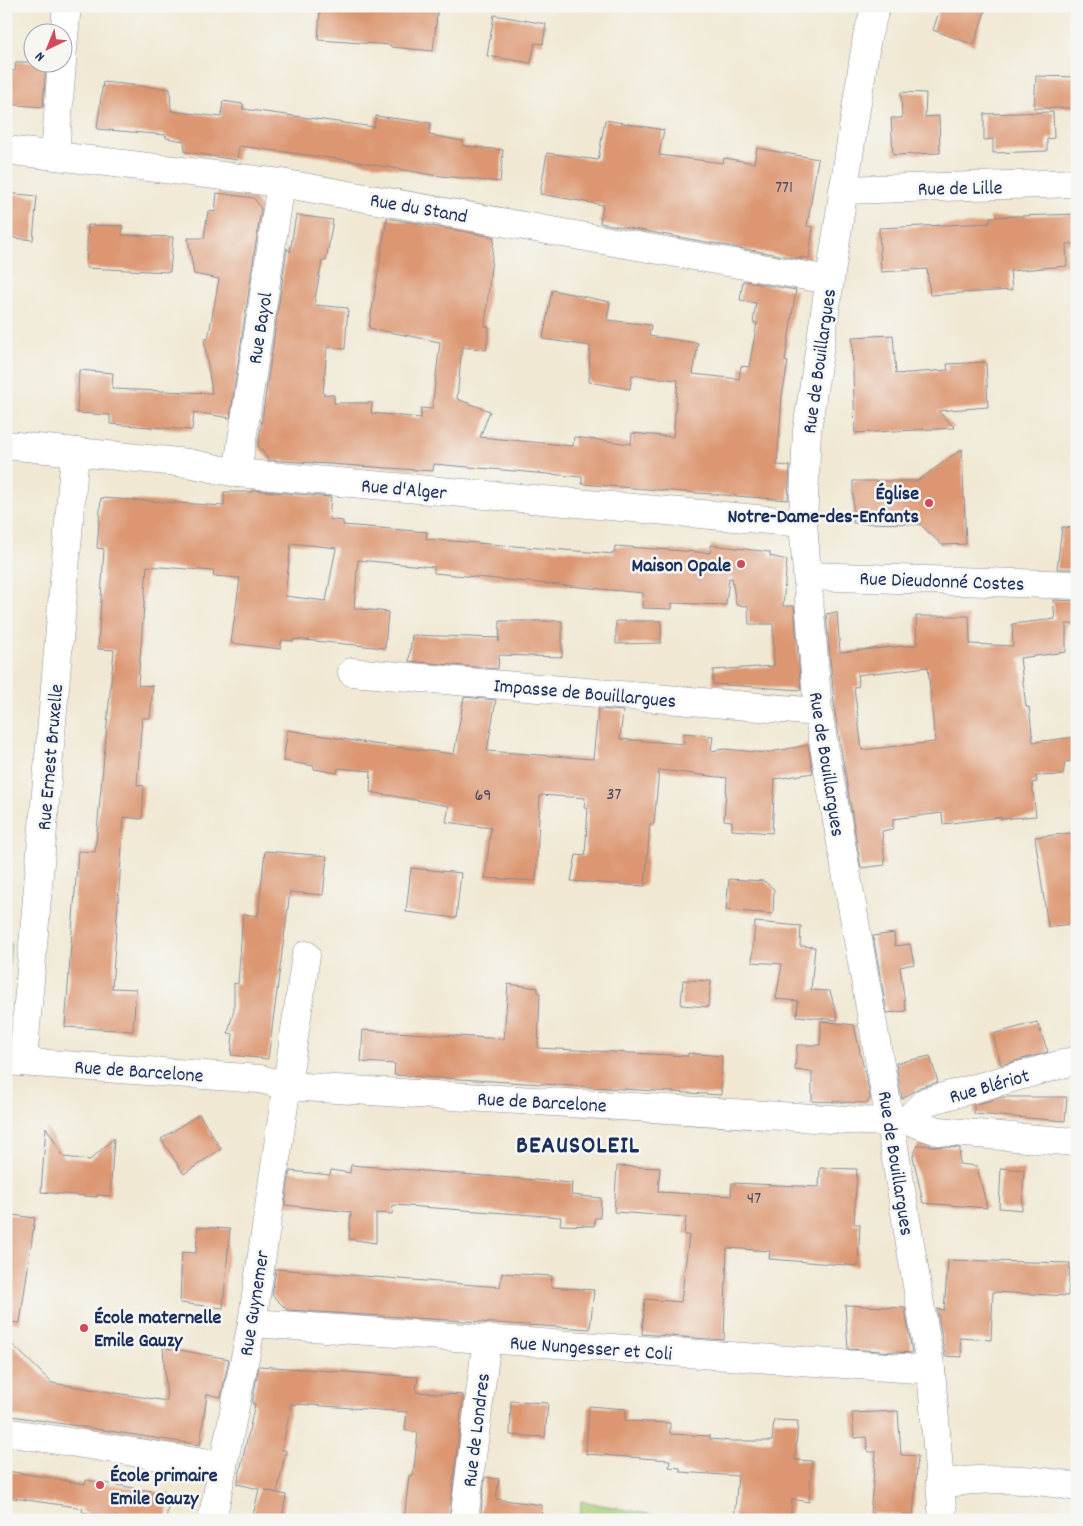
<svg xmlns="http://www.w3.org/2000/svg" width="1083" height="1526" font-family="Dekko,sans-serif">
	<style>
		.green { fill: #a6cb74; stroke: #607d69 }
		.building { fill: #dc9671; fill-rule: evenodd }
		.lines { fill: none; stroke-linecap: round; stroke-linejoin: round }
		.minor-casing { stroke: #868c98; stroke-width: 29 }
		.minor { stroke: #fff; stroke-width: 28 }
		.poi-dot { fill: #d1495b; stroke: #f6f6f2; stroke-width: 2 }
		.labels { text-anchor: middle; stroke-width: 5; stroke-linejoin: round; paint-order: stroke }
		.number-label { font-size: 18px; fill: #4b4963 }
		.street-label { font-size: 20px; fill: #1b2f5e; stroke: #f6f6f2 }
		.poi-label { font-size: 20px; font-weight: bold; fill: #1b2f5e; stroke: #f6f6f2; text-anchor: end }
		.district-label { font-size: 25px; font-weight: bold; letter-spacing: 1px; fill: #1b2f5e; stroke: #f6f6f2 }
	</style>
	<rect width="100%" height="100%" fill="#f6f6f2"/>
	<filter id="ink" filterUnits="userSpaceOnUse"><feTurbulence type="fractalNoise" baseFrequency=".02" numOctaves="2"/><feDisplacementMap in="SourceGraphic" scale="10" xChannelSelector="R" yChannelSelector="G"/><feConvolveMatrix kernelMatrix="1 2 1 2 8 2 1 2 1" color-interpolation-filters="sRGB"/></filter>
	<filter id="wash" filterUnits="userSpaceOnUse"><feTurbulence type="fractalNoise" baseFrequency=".0096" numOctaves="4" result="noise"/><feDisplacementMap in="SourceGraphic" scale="20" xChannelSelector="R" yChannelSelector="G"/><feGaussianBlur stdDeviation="1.12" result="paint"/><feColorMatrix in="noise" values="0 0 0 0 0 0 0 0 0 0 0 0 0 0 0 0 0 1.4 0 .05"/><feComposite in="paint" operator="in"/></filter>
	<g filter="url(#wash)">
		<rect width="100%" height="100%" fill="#f0e8d3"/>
		<g class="green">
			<polygon points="6,943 11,943 6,996"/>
			<polygon points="581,1501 679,1520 580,1520"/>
		</g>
		<g id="blocks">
			<g class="building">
				<polygon points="394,6 438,6 433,51 391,47 391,45 318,40 320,9 394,12"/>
				<polygon points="941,6 972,6 985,11 974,45 933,30"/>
				<polygon points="494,15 546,24 543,44 535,43 531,63 487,56"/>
				<polygon points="16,62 46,62 43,107 6,104 6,70 15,71"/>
				<polygon points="1036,76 1077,77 1077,108 1034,108"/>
				<polygon points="103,82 170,89 171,111 221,117 223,101 243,104 243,109 374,127 376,116 431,123 429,135 463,141 463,146 503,150 500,182 432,175 353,161 239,146 237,160 185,152 184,141 166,138 166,135 97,129"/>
				<polygon points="901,92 926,93 925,117 939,116 940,153 893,155 891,118 902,118"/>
				<polygon points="1053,112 1054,138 1047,139 1047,151 993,153 993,139 984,140 984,114"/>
				<polygon points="605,120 664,130 659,155 723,163 724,158 754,163 757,148 818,159 807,226 813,227 809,259 801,257 801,259 600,223 603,205 540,194 547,153 598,160"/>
				<polygon points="6,193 37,196 33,240 6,237"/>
				<polygon points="217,193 254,198 261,209 230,418 194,412 192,430 110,424 110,415 77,413 79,370 113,373 112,389 212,393 204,338 208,339 219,279 194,274 188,238 204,238 208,211 215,212"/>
				<polygon points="1077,214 1077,244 1066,244 1067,266 1010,271 1012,290 930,295 927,269 881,272 879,228 990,223 990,217"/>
				<polygon points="296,215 333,220 326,261 322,261 314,305 348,308 345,349 327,347 323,394 334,395 334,403 372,403 371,413 421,418 421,408 432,409 440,342 369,328 387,218 494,237 485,326 489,327 486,350 462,347 457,399 490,411 480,437 573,446 574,437 631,444 632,433 673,437 678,380 632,375 630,389 589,382 590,346 543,339 552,290 610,302 607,320 651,325 649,336 698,343 693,374 739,379 741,366 749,367 757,323 753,323 756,303 740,300 743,281 796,290 785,361 788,362 782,397 777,465 790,466 788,500 582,484 582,477 434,464 433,471 269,460 258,446 287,248 290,252"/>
				<polygon points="88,225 123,226 122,235 173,237 170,272 86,268"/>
				<polygon points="893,335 896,374 948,370 947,364 986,362 988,407 938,411 955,428 855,433 852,337"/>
				<polygon points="962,449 966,544 942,545 920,524 853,523 853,481 917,481"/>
				<path d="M 252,490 L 331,497 L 329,519 L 343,521 L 343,525 L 427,532 L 426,539 L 614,554 L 615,546 L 710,553 L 711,545 L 770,552 L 770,556 L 787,560 L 783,606 L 794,606 L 801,690 L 713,684 L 713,670 L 774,666 L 773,624 L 749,624 L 748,606 L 736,605 L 732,578 L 729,578 L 726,605 L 672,603 L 672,609 L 642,608 L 643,593 L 434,573 L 434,567 L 358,560 L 354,608 L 388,612 L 385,648 L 294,639 L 294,641 L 282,640 L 280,649 L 231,643 L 240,578 L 213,576 L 214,571 L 147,566 L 138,685 L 153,686 L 150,718 L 142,718 L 137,785 L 144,786 L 142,819 L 124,817 L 112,988 L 136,989 L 133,1031 L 65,1027 L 78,851 L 95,852 L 114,650 L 98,649 L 104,549 L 97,548 L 101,498 L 224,506 L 224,492 L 252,492 ZM 291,543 L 336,548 L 326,601 L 285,596 Z"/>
				<polygon points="1062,527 1077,528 1077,569 1057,569"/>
				<path d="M 1053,600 L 1077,601 L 1077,624 L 1066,624 L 1066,652 L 1020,658 L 1026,707 L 1029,707 L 1033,742 L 1077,737 L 1077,761 L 1065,762 L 1063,775 L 1036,776 L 1037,782 L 1032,783 L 1036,816 L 1001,819 L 1001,817 L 943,824 L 942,813 L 893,819 L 893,829 L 882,831 L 885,865 L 861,868 L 835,713 L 826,614 L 837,612 L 840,652 L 917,645 L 916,616 L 969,616 L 970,644 L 1013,646 L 1012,624 L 1055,619 ZM 928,667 L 935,742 L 862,750 L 854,687 L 859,686 L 857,675 Z"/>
				<polygon points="500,621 562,621 562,657 499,655 498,669 409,661 412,635 499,638 499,642"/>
				<polygon points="616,621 661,621 661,643 616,644"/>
				<polygon points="464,697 496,700 487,751 593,759 598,709 623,711 620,739 684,744 684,733 713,736 711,751 725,749 765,753 808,745 813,773 775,779 772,833 732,830 732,821 724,820 727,778 659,770 654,824 650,824 645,886 571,881 576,855 585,856 588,808 584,808 585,798 540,795 536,881 485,878 491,828 446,822 449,806 370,792 371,771 338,768 337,773 314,769 314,766 283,761 288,730 373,744 454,754"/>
				<polygon points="1071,833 1077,887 1077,923 1048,927 1035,837"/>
				<polygon points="265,851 327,856 323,895 290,892 268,1059 231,1055 233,1034 228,1033 234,1009 234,983 238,984 243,914 258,916"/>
				<polygon points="411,868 461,873 456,918 406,912"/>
				<polygon points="729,879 764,881 774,889 773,914 726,910"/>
				<polygon points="755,922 801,926 800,946 815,947 811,990 830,991 838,1020 797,1016 798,1001 776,999 782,964 752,962"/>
				<polygon points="894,933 895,946 910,944 914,964 900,967 906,1011 887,1013 873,936"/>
				<polygon points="683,980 711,981 708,1007 681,1005"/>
				<polygon points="508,984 538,988 538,992 540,993 538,1048 688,1056 688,1053 722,1056 721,1095 394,1075 395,1064 361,1062 363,1030 504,1039"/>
				<polygon points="821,1021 854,1025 870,1096 870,1099 867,1103 812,1101 812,1072 795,1070 797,1045 820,1045"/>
				<polygon points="1037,1022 1048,1052 1001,1065 993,1034"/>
				<polygon points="930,1056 938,1082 920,1087 902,1099 896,1063"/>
				<polygon points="1003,1097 1067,1097 1065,1121 974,1114 974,1105"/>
				<polygon points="199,1114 221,1149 184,1174 161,1139"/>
				<polygon points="46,1127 64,1157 90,1160 114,1138 110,1196 97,1195 97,1197 41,1192"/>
				<polygon points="918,1145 960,1148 959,1164 977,1166 987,1208 923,1203 913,1156"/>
				<polygon points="351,1165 572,1183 571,1195 601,1198 600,1218 595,1218 594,1226 560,1225 561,1217 393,1205 392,1214 376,1213 376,1243 349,1239 351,1212 285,1205 290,1171 330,1175 331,1170 350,1173"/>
				<polygon points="617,1166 660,1168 658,1192 731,1196 732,1183 819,1187 820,1168 857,1169 854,1224 860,1224 858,1266 769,1259 770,1251 727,1248 724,1340 642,1334 645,1299 681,1302 689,1235 684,1235 686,1217 614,1212"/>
				<polygon points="1001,1168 1024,1170 1022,1210 999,1208"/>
				<polygon points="6,1214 35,1218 20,1323 6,1322"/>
				<polygon points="198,1227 230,1229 223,1308 180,1303 182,1252 196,1253"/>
				<polygon points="948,1260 1070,1263 1068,1296 993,1292 991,1340 960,1338 962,1357 945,1356 937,1309 944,1310"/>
				<polygon points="276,1269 500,1287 502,1273 552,1276 551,1287 594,1290 590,1329 287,1310 272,1295"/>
				<polygon points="845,1305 905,1308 912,1353 848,1349"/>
				<polygon points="6,1338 52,1383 167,1401 163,1347 229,1359 221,1397 207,1394 200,1445 6,1415"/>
				<polygon points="259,1366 418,1377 416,1392 463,1395 449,1520 404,1520 409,1476 413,1475 418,1433 405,1430 407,1412 297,1404 297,1405 291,1404 282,1450 286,1450 277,1493 265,1490 286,1495 282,1520 252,1520 259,1489 237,1484 255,1404 252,1403"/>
				<polygon points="511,1401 548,1403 545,1437 510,1435"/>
				<polygon points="589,1406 626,1409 625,1421 670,1423 670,1434 710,1436 710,1439 732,1441 772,1441 774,1420 798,1421 795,1460 812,1461 809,1502 792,1499 790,1520 734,1520 738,1476 680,1472 680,1468 669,1467 670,1460 586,1454"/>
				<polygon points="898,1411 901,1455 918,1456 913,1516 870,1513 876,1452 868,1452 866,1437 854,1438 852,1413"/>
				<polygon points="8,1471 85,1484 86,1480 170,1494 166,1520 138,1520 82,1512 83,1508 6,1497"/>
				<polygon points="485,1477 499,1479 496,1499 542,1505 541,1520 480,1520"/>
			</g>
		</g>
	</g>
	<g filter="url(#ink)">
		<use href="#blocks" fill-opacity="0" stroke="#868c98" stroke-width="1"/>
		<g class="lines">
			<g class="minor-casing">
				<g id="minor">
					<polyline points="876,6 867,37 807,430 803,523 818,712 885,1093 931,1370 943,1520"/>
					<polyline points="62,58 67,6"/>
					<polyline points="6,150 281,183 829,280"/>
					<polyline points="55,155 62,62"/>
					<polyline points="843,190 1077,183"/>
					<polyline points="6,445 188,463 237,473 803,523"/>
					<polyline points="237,473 281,183"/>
					<polyline points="808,576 1077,585"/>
					<polyline points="352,672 818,712"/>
					<polyline points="6,1061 260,1079 287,1086 863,1121 890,1122 907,1120 938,1131 1077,1142"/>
					<polyline points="23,1062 75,452"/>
					<polyline points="907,1120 925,1102 1077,1060"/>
					<polyline points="252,1323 931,1370"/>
					<polyline points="6,1432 223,1466"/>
					<path d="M 941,1484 C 986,1477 1032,1478 1077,1487"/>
					<polyline points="212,1520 252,1323 306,955"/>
					<polyline points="464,1520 487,1339"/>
				</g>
			</g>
			<use href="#minor" class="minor"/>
		</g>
	</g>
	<g class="poi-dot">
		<circle cx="929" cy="503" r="5"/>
		<circle cx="741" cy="564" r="5"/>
		<circle cx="84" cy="1328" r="5"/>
		<circle cx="100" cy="1485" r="5"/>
	</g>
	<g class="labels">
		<g class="number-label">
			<text x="784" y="192">771</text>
			<text x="614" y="799">37</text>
			<text x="483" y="800">69</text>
			<text x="754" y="1203">47</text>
		</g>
		<g class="street-label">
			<text transform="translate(960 187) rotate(-1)" y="7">Rue de Lille</text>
			<text transform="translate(419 207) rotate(10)" y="7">Rue du Stand</text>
			<text transform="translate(259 328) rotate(-81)" y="7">Rue Bayol</text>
			<text transform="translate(818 361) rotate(-82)" y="7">Rue de Bouillargues</text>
			<text transform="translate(404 488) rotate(5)" y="7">Rue d'Alger</text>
			<text transform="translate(942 580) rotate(2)" y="7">Rue Dieudonné Costes</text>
			<text transform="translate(585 692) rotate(5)" y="7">Impasse de Bouillargues</text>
			<text transform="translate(49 757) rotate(-85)" y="7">Rue Ernest Bruxelle</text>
			<text transform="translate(828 764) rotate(81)" y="7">Rue de Bouillargues</text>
			<text transform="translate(139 1070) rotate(4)" y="7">Rue de Barcelone</text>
			<text transform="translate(989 1085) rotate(-16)" y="7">Rue Blériot</text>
			<text transform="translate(542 1101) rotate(3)" y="7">Rue de Barcelone</text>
			<text transform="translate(897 1163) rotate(81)" y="7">Rue de Bouillargues</text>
			<text transform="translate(253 1303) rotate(-81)" y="7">Rue Guynemer</text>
			<text transform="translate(591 1347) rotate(4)" y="7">Rue Nungesser et Coli</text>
			<text transform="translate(475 1430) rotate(-83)" y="7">Rue de Londres</text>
		</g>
		<g class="poi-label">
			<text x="919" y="499">Église<tspan x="919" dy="23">Notre-Dame-des-Enfants</tspan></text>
			<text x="731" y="571">Maison Opale</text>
			<text x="94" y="1323" text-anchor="start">École maternelle<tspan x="94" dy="23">Emile Gauzy</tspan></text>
			<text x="110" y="1481" text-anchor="start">École primaire<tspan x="110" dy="23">Emile Gauzy</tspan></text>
		</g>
		<g class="district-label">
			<text x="578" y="1152">BEAUSOLEIL</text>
		</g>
	</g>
	<rect width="1083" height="1526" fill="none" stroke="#f6f6f2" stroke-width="25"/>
	<g transform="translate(48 48) rotate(223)"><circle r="24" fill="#f6f6f2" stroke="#9ea6b7"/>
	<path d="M0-4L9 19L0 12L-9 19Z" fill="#d1495b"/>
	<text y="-8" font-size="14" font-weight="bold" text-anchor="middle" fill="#1b2f5e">N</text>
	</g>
</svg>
